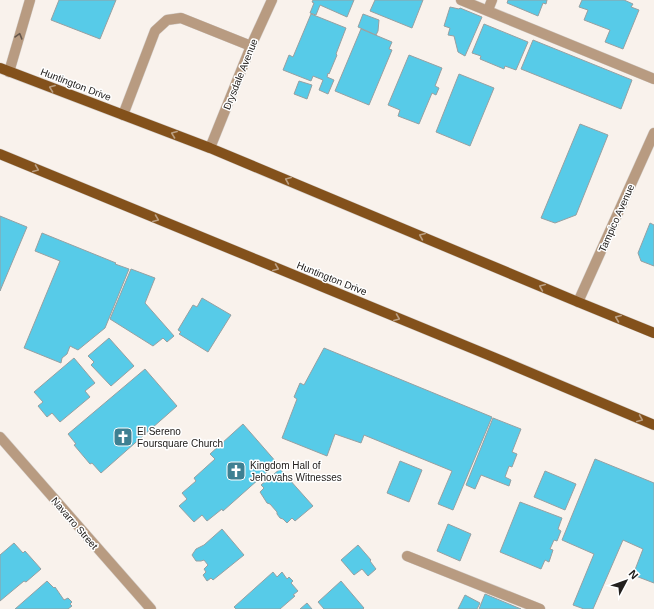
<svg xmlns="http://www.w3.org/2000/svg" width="654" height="609" font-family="Helvetica,sans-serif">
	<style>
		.building { fill: #57cbe8; stroke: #96a0a2 }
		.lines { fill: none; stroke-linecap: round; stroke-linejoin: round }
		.service-casing { stroke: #d2ccc7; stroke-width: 11 }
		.minor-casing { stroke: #d2ccc7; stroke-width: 11 }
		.primary-casing { stroke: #d2ccc7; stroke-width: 11 }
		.service { stroke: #b89b81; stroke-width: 10 }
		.minor { stroke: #b89b81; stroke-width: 10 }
		.primary { stroke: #83511b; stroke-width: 10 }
		.oneway { stroke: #66574b }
		.oneway2 { stroke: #bb9f82 }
		.labels { text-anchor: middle; stroke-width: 3; stroke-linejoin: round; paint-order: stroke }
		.street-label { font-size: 10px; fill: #23201e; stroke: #fff }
		.poi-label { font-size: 10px; fill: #23201e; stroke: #fff; text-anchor: start }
	</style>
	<rect width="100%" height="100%" fill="#f9f2ec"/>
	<g class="building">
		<polygon points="59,0 116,0 100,39 51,20"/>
		<polygon points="313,0 354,0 347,17 320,5 316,15 310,13 314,3 312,2"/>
		<polygon points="375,0 423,0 412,28 370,11"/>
		<polygon points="508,0 547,0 546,4 543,3 538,16 507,3"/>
		<polygon points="582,0 624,0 633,4 631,7 639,10 623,49 605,42 610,30 584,20 588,10 579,7"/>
		<polygon points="450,7 459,9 460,8 482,17 465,56 458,52 454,36 448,35 450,28 444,26"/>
		<polygon points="311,14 346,28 336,54 337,55 329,74 328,73 327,77 334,80 328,94 319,90 323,80 313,76 311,81 283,70 289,55 293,57"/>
		<polygon points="363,14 379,20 378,31 376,35 358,27"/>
		<polygon points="484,24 528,42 516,70 505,66 504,69 480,59 481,56 472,53"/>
		<polygon points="361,29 392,42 389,49 392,50 369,105 335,91"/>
		<polygon points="533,40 632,80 621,109 521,69"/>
		<polygon points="409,55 442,68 435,86 439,88 436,95 432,93 419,124 398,116 400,110 388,105"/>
		<polygon points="459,74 494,88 470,146 436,132"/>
		<polygon points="299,81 312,85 307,99 294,94"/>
		<polygon points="580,124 608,135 576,215 555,223 541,218"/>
		<polygon points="0,216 27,227 0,291"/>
		<polygon points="650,223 654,225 654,266 641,261 638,253"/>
		<polygon points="42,233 116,263 115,264 129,269 105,328 78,350 70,346 67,354 62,358 61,363 24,348 60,261 35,251"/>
		<polygon points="131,269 155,278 145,303 174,336 167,342 163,338 153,346 110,319"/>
		<polygon points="202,298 231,315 208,352 179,334 181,332 178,330 193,305 197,307"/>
		<polygon points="109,338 134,366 111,386 91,365 94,362 88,356"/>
		<polygon points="324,348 492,417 453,510 438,504 452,471 364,435 361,443 335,434 327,456 282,438 297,399 294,397 300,383 304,385"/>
		<polygon points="74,358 95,383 85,391 90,397 60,422 52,413 47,417 38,406 43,402 34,392"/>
		<polygon points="145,369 177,406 101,473 92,463 90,464 74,445 76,444 68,434"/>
		<polygon points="493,418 521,429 512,452 517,454 512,467 509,466 505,477 511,480 509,486 481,475 475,489 466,485"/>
		<polygon points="243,424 277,463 223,511 222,509 207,521 202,515 194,522 179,506 187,499 182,493 196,481 194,478 215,459 210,454"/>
		<polygon points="595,459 654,483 654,583 633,575 643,549 623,540 593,609 584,609 573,605 594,554 562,540"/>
		<polygon points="400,461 422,470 409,502 387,493"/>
		<polygon points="280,469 313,506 295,521 292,518 287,523 283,519 280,518 277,514 277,512 270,504 267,503 260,492 264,488 261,485"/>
		<polygon points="545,471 576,484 565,510 534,497"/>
		<polygon points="520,502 562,518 558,529 561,531 557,541 554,540 550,549 553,550 549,562 545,560 541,569 500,552"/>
		<polygon points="448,524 471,534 460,561 437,551"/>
		<polygon points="222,529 244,555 213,580 211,578 207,581 203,575 206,572 204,569 208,565 204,560 201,561 196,561 192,555 196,549 204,545"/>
		<polygon points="14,543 23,553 25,551 41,569 26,582 24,581 0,601 0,555"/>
		<polygon points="358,545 371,560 370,561 376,569 368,576 362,569 354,575 341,560"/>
		<polygon points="273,572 277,577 282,572 287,579 289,577 293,581 291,583 298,591 293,595 295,596 280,609 236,609 234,607"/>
		<polygon points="47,581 54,588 55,587 64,600 68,598 72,602 70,604 72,606 68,609 15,609"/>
		<polygon points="341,581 364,608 363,609 324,609 318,602"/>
		<polygon points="485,594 521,609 479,609"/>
		<polygon points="465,595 480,603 477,609 458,609"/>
		<polygon points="307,603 312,609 300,609"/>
	</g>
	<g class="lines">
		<g class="service-casing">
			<g id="service">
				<polyline points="461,0 654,79"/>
				<polyline points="488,10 492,0"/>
				<polyline points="9,72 30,0"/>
				<polyline points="123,115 155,31 167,20 181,18 251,46"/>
				<polyline points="407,556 540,609"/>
			</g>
		</g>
		<g class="minor-casing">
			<g id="minor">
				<polyline points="210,148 251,46 272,0"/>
				<polyline points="578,302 654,133"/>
				<polyline points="0,437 151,609"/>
			</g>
		</g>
		<g class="primary-casing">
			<g id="primary">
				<polyline points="0,68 210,148 578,302 654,333"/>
				<polyline points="0,154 493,357 654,425"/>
			</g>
		</g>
		<use href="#service" class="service"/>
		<use href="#minor" class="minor"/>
		<use href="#primary" class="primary"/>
	</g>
	<defs><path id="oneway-chevron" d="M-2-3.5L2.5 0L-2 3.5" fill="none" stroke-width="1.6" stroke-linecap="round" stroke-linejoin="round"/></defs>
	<use class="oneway" href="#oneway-chevron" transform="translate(19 36) rotate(-74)"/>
	<g class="oneway2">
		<use href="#oneway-chevron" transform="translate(52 88) rotate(-159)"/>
		<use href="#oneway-chevron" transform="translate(174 134) rotate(-159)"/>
		<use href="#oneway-chevron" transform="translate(36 169) rotate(22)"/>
		<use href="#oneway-chevron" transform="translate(288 180) rotate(-157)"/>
		<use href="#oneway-chevron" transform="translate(156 219) rotate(22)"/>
		<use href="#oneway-chevron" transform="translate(422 236) rotate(-157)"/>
		<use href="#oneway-chevron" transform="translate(276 268) rotate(22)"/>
		<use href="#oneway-chevron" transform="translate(542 287) rotate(-157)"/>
		<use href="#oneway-chevron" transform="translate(397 318) rotate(22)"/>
		<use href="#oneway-chevron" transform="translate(618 318) rotate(-158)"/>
		<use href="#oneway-chevron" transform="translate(640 419) rotate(23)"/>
	</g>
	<defs>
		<g id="church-square" transform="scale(1)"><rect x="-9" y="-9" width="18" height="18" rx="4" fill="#3e8092" stroke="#fff"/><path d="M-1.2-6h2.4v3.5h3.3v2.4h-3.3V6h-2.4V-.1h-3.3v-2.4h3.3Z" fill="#fff"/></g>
	</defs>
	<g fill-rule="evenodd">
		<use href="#church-square" x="123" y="437"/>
		<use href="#church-square" x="236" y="471"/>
	</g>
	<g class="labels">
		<g class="street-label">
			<text transform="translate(240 74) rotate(-68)" y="4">Drysdale Avenue</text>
			<text transform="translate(76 84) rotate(21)" y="4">Huntington Drive</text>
			<text transform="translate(616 218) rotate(-66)" y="4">Tampico Avenue</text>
			<text transform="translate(332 278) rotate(22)" y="4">Huntington Drive</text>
			<text transform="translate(75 523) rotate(49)" y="4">Navarro Street</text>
		</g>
		<g class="poi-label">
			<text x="137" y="435">El Sereno<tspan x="137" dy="12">Foursquare Church</tspan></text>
			<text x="250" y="469">Kingdom Hall of<tspan x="250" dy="12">Jehovahs Witnesses</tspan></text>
		</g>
	</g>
	<g transform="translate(626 581) rotate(49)" stroke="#ffffff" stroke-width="3" paint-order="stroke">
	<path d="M0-3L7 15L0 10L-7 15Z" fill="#23201e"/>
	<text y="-6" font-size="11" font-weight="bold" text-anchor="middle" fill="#23201e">N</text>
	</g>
</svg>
